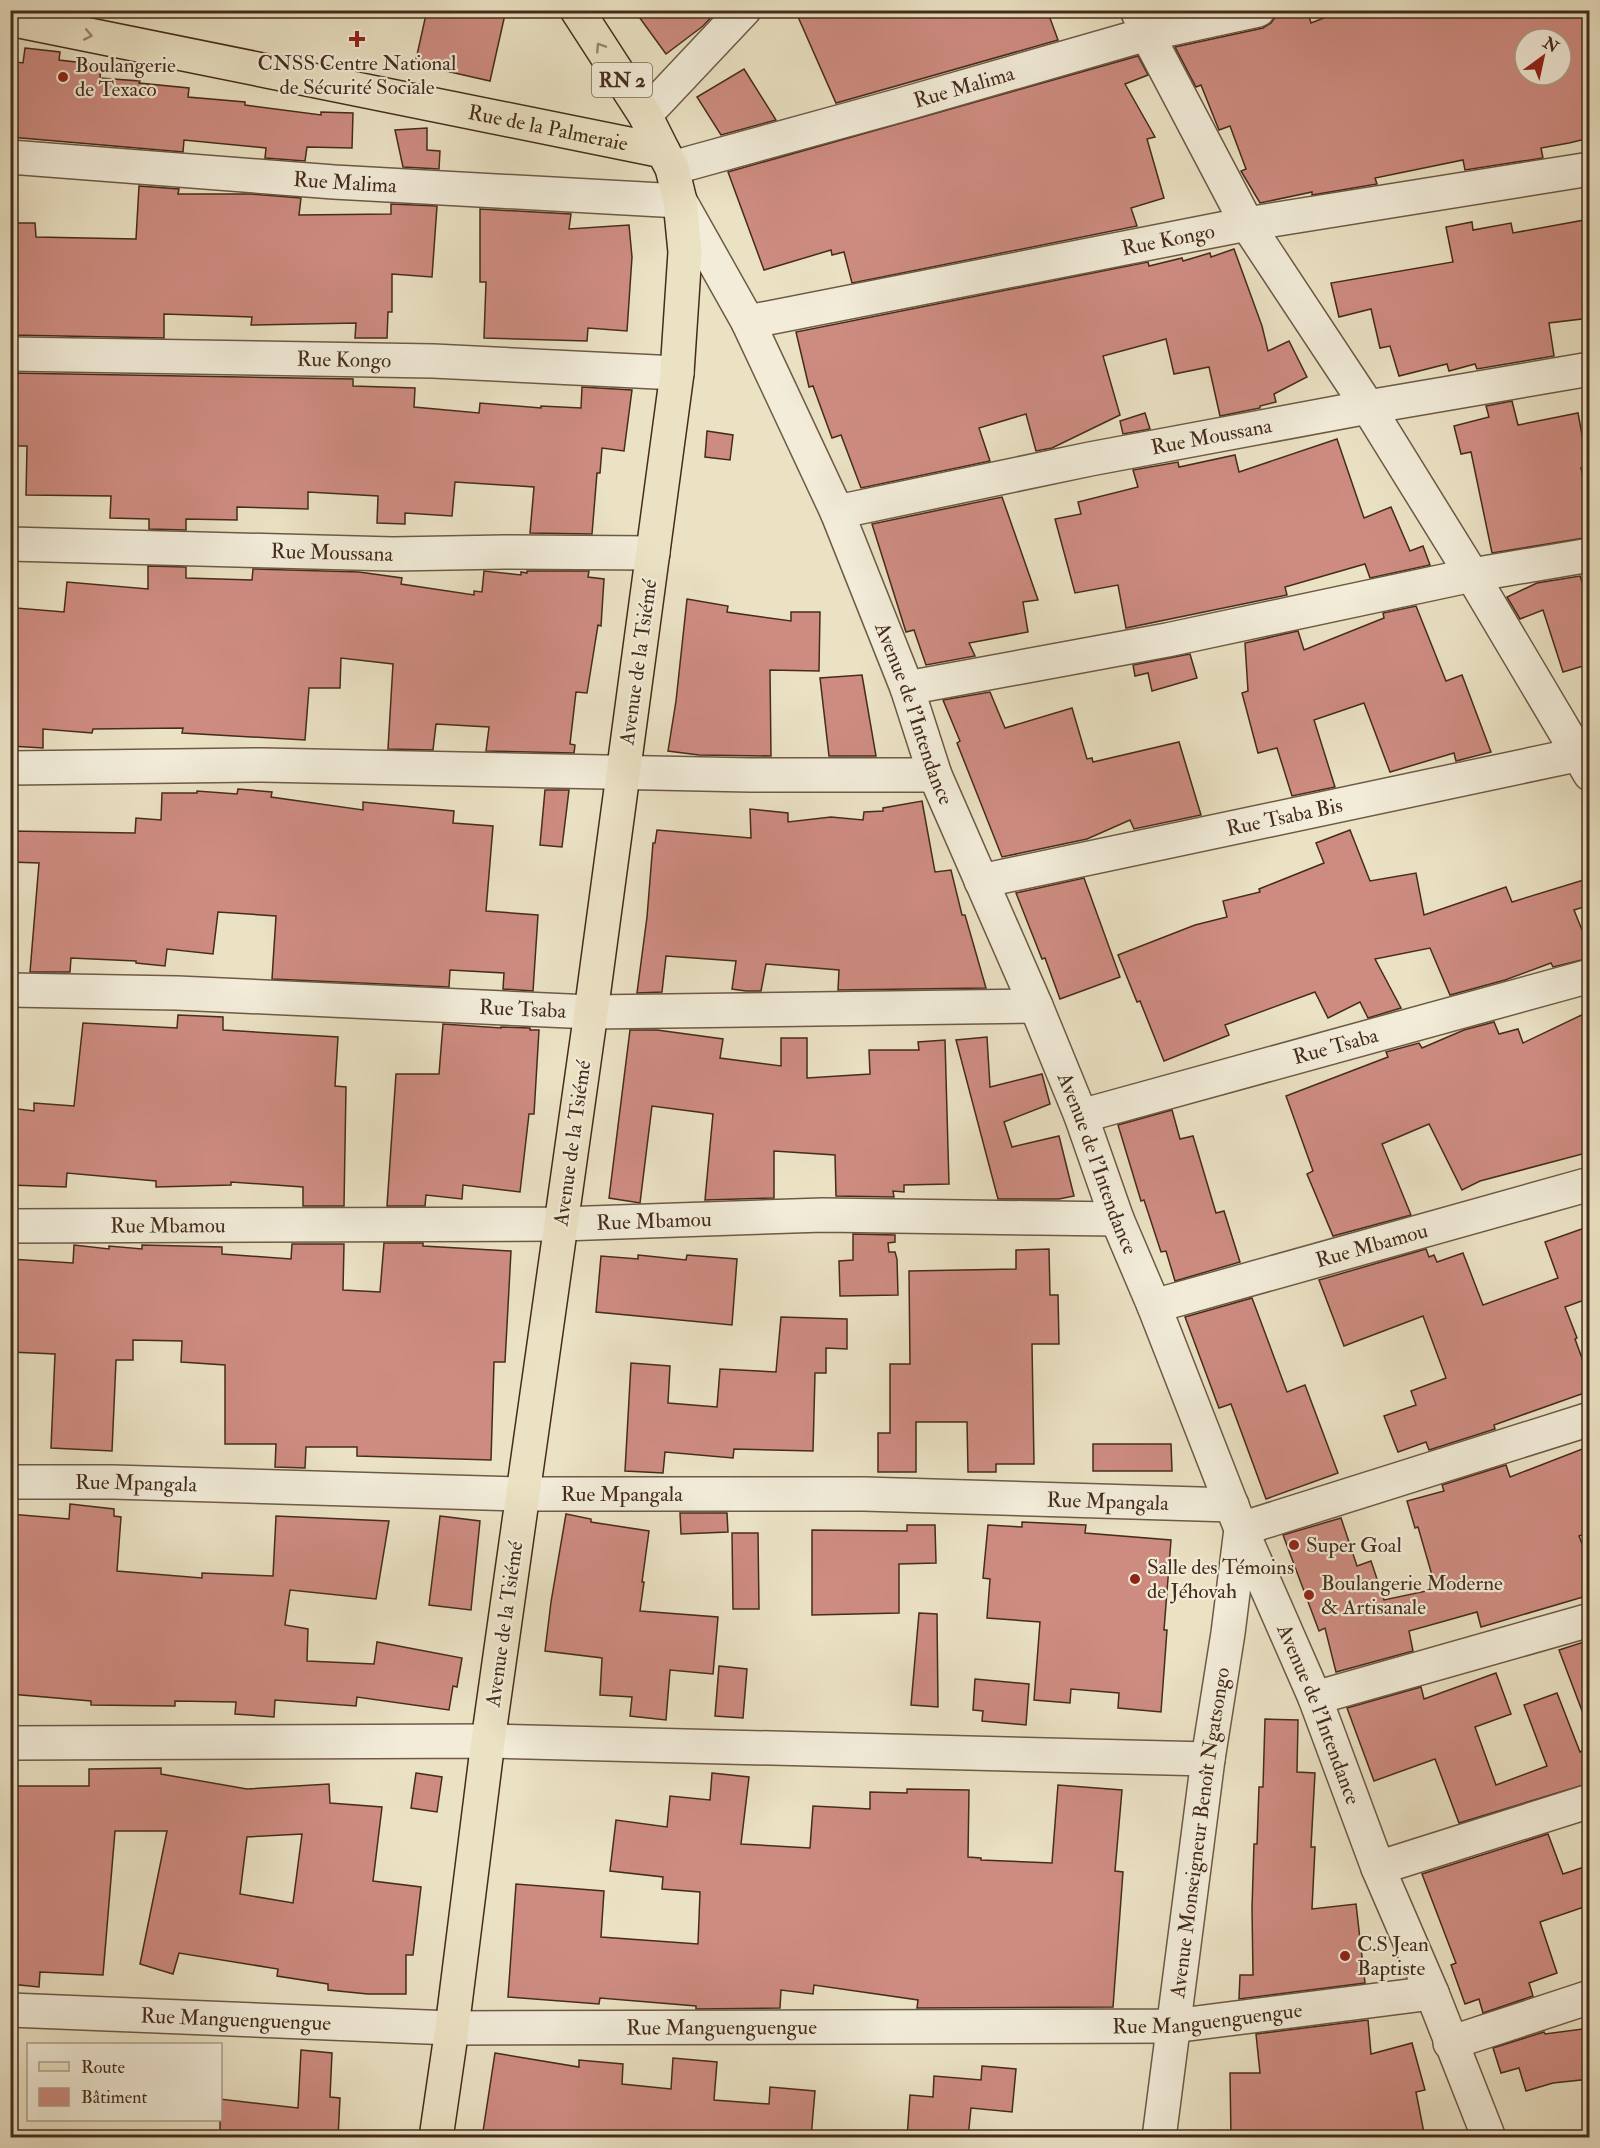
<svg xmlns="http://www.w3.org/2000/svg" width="1600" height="2148" font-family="'IM FELL Double Pica',serif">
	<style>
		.building { fill: #ce8c81; stroke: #452c1b; stroke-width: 1.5; fill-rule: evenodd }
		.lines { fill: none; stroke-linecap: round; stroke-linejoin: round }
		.minor-casing { stroke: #6e5a45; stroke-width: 36 }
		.major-casing { stroke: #452c1b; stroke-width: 36 }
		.highway-casing { stroke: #452c1b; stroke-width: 36 }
		.minor { stroke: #f2ecd9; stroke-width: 33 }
		.major { stroke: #ebe2c4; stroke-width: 33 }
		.highway { stroke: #ebe2c4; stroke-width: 33 }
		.oneway { stroke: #988770 }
		.poi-dot { fill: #8f2418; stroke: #f2ecd9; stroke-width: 2 }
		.labels { text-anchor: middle; stroke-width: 4.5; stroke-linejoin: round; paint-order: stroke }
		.shield { fill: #f2ecd9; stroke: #796654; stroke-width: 1.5 }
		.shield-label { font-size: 20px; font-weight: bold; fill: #452c1b }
		.poi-label { font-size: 21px; fill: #452c1b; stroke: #f2ecd9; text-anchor: start }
		.street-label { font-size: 21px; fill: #452c1b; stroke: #f2ecd9 }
	</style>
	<rect width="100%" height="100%" fill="#ebe2c4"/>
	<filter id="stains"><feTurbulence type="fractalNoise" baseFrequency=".00333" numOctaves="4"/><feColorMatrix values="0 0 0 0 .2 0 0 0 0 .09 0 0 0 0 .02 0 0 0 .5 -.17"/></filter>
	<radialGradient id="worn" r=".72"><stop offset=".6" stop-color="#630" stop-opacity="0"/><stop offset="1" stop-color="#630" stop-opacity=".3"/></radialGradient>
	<g class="building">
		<polygon points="427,10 506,10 490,81 415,64"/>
		<polygon points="634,10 718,10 703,26 666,54"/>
		<polygon points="795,10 1047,10 1058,40 836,103"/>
		<path d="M 1276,10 L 1307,10 L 1311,23 L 1344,10 L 1453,10 L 1533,14 L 1533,10 L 1590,10 L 1590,138 L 1569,143 L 1541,148 L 1543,158 L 1465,170 L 1463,160 L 1375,178 L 1377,184 L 1312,195 L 1312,192 L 1260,203 L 1241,171 L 1246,169 L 1230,126 L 1219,130 L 1201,85 L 1196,87 L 1175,47 L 1263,28 L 1271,23 L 1276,16 ZM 1525,39 L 1561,39 L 1561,75 L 1525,75 Z"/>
		<polygon points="25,48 60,52 59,60 101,65 100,78 140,81 139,83 189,88 188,97 245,102 245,105 321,115 321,112 353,113 352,148 307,147 305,161 265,158 266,148 184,140 183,152 10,137 10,61 23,63"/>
		<polygon points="1138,56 1148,75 1125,84 1155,137 1147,139 1164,198 1131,208 1137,226 852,283 844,252 832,255 831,250 764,270 728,172"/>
		<polygon points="744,69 776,120 721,135 697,97"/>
		<polygon points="427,128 427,150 440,151 439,169 403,167 395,130"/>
		<polygon points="139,186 179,189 178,194 251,194 301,198 299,215 391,214 391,204 437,206 432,277 392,274 392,312 388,312 387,338 355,338 356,323 251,325 252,317 164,314 164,338 10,335 10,223 35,223 36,237 136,239"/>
		<polygon points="480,209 571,214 569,229 629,225 632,257 627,331 588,328 587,341 484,338 486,282 480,282"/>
		<polygon points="1590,219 1590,318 1549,323 1554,356 1477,369 1475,364 1449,371 1447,364 1399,376 1390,346 1380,348 1371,309 1339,317 1331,283 1453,262 1446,227 1472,222 1473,230 1511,223 1513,233"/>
		<polygon points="1234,249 1262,326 1268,351 1289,341 1307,377 1274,394 1276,402 1260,406 1260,408 1220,416 1209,367 1174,374 1166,339 1103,356 1120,415 1052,448 1036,451 1026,414 979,428 990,461 861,488 841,435 832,438 813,386 809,387 796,332 1148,262 1149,266 1182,258 1183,261 1210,253 1211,257"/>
		<polygon points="10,373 353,379 353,386 415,388 414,407 479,413 480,403 541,408 541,406 581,408 582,387 632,390 624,451 602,448 600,473 597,473 592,534 530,533 534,487 455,482 452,516 405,513 405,524 377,523 378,496 308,492 308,509 237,507 237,520 186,519 186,530 149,529 149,519 110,518 111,496 26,495 27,446 10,446"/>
		<polygon points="1512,401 1518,425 1578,413 1588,467 1581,468 1590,508 1590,537 1492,553 1471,452 1461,454 1454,426 1489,417 1486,406"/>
		<polygon points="1145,413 1150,429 1123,434 1120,421"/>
		<polygon points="707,431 733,435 730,460 705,457"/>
		<polygon points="1337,439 1364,518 1391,507 1410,551 1423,546 1430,565 1370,578 1365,564 1285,587 1287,595 1126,628 1118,585 1075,593 1055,519 1081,514 1078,502 1138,487 1133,470 1178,462 1179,467 1235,455 1239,472"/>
		<polygon points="1002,497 1038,600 1023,602 1028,632 969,643 975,656 926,665 914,630 906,632 872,524"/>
		<polygon points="148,566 186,567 186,578 252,580 253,569 359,572 402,578 401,584 474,595 474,591 482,592 484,571 521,575 521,572 527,573 527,571 589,571 588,577 604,579 601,626 598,625 587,693 576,692 570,744 575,745 574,753 486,751 489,727 436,724 433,750 388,749 393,664 341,658 340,688 309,688 305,740 182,733 183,728 93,729 92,733 43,729 43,748 10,746 10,701 16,608 64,612 67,582 148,589"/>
		<polygon points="1580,576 1590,605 1590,664 1563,672 1543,610 1520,619 1507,597 1537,583"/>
		<polygon points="687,599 728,606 727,612 791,621 791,612 820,612 819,671 770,670 771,756 699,755 668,751 676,701"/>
		<polygon points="1416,606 1446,681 1462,675 1491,752 1456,761 1454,753 1390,772 1364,703 1314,720 1335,787 1292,796 1277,748 1258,753 1242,693 1248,691 1245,643 1298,631 1304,650 1384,618 1383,613"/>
		<polygon points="1190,654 1197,678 1152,691 1148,673 1135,676 1133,665"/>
		<polygon points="862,675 876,756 829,756 820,678"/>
		<polygon points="990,692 1005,728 1072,708 1087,759 1092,758 1093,762 1179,742 1201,815 1134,829 1130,820 1087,839 1002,857 957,743 960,741 943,700"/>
		<polygon points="238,789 272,792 271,797 363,810 363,802 454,811 453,823 493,826 486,911 538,915 533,991 503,989 504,973 450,970 449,987 272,979 276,916 218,912 213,954 167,949 165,966 136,963 136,961 71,958 70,972 30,972 39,863 10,862 10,831 135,833 136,818 161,820 162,793 197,793 197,791 237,794"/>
		<polygon points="545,790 569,790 562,847 540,845"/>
		<polygon points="922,801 935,872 951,870 962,915 965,915 986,988 838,990 839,970 766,964 761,991 746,991 732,989 736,961 666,956 662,992 637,993 647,917 653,843 655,843 657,830 751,838 750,809 788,813 788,822 831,817 863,820 864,812 883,811 883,808"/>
		<polygon points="1350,830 1370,881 1416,873 1424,915 1506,887 1512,902 1590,878 1590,905 1574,910 1590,950 1590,958 1553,967 1551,963 1505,980 1450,995 1430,948 1375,959 1401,1008 1368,1018 1360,1002 1328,1018 1315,992 1225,1025 1229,1035 1164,1061 1140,1001 1137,1002 1118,955 1195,925 1227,917 1223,901 1260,892 1259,889 1324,863 1316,843"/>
		<polygon points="1084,878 1120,977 1060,999 1045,958 1042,959 1016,893"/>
		<polygon points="1590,1011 1590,1152 1480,1181 1462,1190 1429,1124 1382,1144 1411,1215 1333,1236 1307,1174 1313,1171 1286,1096 1388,1057 1386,1052 1419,1043 1422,1048 1464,1030 1494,1022 1499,1034 1518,1029 1523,1043"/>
		<polygon points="178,1015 223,1017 223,1030 338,1037 335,1086 346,1087 344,1206 303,1206 303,1187 231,1182 231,1185 156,1187 156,1181 67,1173 66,1187 10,1185 10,1108 34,1111 34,1103 74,1106 83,1023 177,1028"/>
		<polygon points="443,1024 501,1028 501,1027 530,1028 530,1030 539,1030 534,1114 529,1114 520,1192 463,1185 462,1199 426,1195 425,1206 387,1206 396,1074 439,1074"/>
		<polygon points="630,1030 657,1030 723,1039 720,1058 781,1066 781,1038 807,1038 807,1078 870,1074 869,1050 919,1050 918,1042 945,1040 949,1184 904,1185 904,1192 893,1191 894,1197 836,1196 835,1155 774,1151 774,1198 705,1200 713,1114 652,1106 640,1203 609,1198"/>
		<polygon points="987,1037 990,1087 1042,1074 1050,1104 1004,1122 1012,1147 1059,1136 1074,1196 1059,1199 998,1199 956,1040"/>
		<polygon points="1172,1110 1180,1139 1193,1136 1216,1213 1224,1211 1240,1262 1175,1281 1166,1251 1161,1252 1144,1200 1141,1201 1118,1125"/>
		<polygon points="1590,1226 1590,1298 1565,1307 1577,1338 1575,1339 1590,1380 1590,1391 1494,1425 1495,1429 1429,1450 1426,1442 1398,1452 1384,1416 1416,1405 1411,1391 1446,1378 1423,1316 1344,1346 1319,1280 1426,1249 1429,1257 1434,1255 1437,1262 1463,1253 1483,1305 1558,1278 1545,1242"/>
		<polygon points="853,1234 895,1235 895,1242 888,1243 889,1252 895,1252 897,1259 898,1295 840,1296 839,1261 853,1260"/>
		<polygon points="384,1243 423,1243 423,1246 511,1251 505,1362 494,1362 491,1460 357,1456 357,1447 306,1447 305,1468 275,1467 276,1444 225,1444 225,1365 181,1362 182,1341 133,1340 133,1360 116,1360 112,1451 51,1448 55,1354 10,1352 10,1259 73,1263 74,1245 109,1249 109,1246 142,1249 142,1245 222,1247 222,1254 291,1259 292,1244 344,1244 343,1290 380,1292"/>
		<polygon points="1049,1249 1050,1295 1058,1295 1059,1344 1032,1344 1034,1464 996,1464 996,1472 968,1472 967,1422 916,1422 916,1472 878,1472 878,1433 890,1433 890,1364 910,1364 909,1271 1016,1269 1016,1250"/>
		<polygon points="638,1255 686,1260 687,1255 737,1259 732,1325 596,1312 601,1256 638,1259"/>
		<polygon points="1252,1298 1287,1392 1305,1385 1338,1473 1266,1499 1231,1404 1219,1408 1185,1317"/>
		<polygon points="781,1317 847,1319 847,1349 826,1348 826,1373 815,1373 813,1451 734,1449 733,1458 665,1452 663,1473 625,1471 631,1363 670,1366 668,1403 717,1407 720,1369 776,1372"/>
		<polygon points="1093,1444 1171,1444 1172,1471 1093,1471"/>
		<polygon points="1590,1446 1590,1532 1579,1536 1590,1564 1590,1595 1481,1627 1477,1612 1409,1631 1413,1651 1336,1672 1325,1628 1319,1631 1283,1535 1341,1518 1357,1566 1371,1561 1384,1600 1436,1589 1418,1527 1415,1528 1407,1501 1444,1491 1442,1485 1506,1465 1510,1477"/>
		<polygon points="70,1504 114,1509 114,1516 121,1517 117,1571 202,1578 202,1573 273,1576 276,1516 389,1521 376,1599 290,1590 285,1625 308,1629 307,1661 374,1664 377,1642 462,1658 457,1687 453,1686 449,1710 357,1697 356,1706 275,1700 274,1717 235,1714 236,1702 175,1701 175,1706 91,1705 91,1701 10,1694 10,1514 69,1519"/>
		<polygon points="680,1513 727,1513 728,1532 681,1534"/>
		<polygon points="566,1514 591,1519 591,1522 649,1531 642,1582 644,1582 640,1611 718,1617 713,1674 670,1670 666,1720 630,1716 632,1697 600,1695 602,1658 545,1651 551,1602"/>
		<polygon points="440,1516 480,1521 471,1610 429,1605"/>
		<polygon points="1022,1522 1086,1525 1085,1533 1171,1540 1164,1630 1167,1630 1161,1712 1118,1708 1119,1693 1071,1689 1070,1703 1034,1700 1040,1622 987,1618 990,1579 983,1578 988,1525 1022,1527"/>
		<polygon points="907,1525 935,1525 936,1563 899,1564 899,1613 812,1615 812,1530 907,1531"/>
		<polygon points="732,1533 758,1533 759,1609 733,1609"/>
		<polygon points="919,1613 937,1614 938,1707 911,1705"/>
		<polygon points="1590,1640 1590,1723 1587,1724 1559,1650"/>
		<polygon points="719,1666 747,1669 743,1718 715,1716"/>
		<polygon points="1496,1673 1511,1714 1475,1727 1496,1785 1547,1766 1524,1705 1557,1693 1580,1752 1590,1748 1590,1783 1459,1823 1435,1759 1374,1781 1347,1708 1421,1687 1424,1699"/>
		<polygon points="975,1679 1029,1684 1026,1725 982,1721 983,1711 973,1710"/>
		<polygon points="1265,1719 1298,1720 1297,1772 1315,1773 1311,1847 1315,1847 1312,1909 1356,1904 1365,1983 1239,1999 1240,1975 1253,1975 1252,1908 1254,1844 1257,1844 1259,1787 1263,1787"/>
		<path d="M 161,1768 L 161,1774 L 247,1789 L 329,1784 L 330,1803 L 382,1807 L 373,1881 L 421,1887 L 413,1955 L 406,1955 L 406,1994 L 368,1994 L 328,1990 L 328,1984 L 277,1976 L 278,1969 L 179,1953 L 173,1974 L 140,1964 L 167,1831 L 115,1831 L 103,1975 L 40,1972 L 39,1987 L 10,1984 L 11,1786 L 89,1786 L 89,1769 ZM 302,1834 L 293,1903 L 240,1894 L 247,1837 Z"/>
		<polygon points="416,1773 442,1777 437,1812 411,1808"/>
		<polygon points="712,1773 749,1777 741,1844 810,1848 813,1806 870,1809 870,1792 907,1793 907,1789 969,1790 968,1857 981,1858 981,1860 1052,1863 1058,1785 1122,1790 1115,1871 1123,1872 1113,2007 917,2008 918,2000 814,1985 813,1994 781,1990 780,2008 696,2009 696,2006 600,1998 599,2004 508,1997 516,1884 604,1891 601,1937 698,1944 700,1892 662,1889 663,1877 610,1871 616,1820 667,1827 670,1796 710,1800"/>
		<polygon points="1548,1834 1563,1874 1590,1865 1590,1905 1540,1922 1557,1973 1529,1983 1533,1996 1483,2013 1479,1999 1465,2004 1451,1965 1456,1963 1422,1874"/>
		<polygon points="1368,2020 1371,2054 1412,2043 1425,2090 1416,2092 1425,2138 1231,2138 1230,2073 1260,2073 1256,2034"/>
		<polygon points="1590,2028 1590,2079 1553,2083 1526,2091 1519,2068 1501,2073 1493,2048 1544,2032 1545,2034"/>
		<polygon points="301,2050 332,2053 330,2097 340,2098 338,2138 220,2138 220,2099 298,2108"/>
		<polygon points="495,2053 579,2067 579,2060 623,2064 622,2084 671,2089 673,2058 717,2062 714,2100 769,2104 770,2087 815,2091 811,2138 482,2138"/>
		<polygon points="982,2066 1016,2069 1012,2112 971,2108 968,2138 907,2138 910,2095 933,2097 934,2076 981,2080"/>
	</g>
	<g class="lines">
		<g class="minor-casing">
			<g id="minor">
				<polyline points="1137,10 1147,34 1247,224 1368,407 1472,575 1590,774"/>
				<polyline points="645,115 744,10"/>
				<path id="s1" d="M 10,157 L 334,182 L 680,201 L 748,322 L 837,512 L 907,688 L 935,775 L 1036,1006 L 1081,1116 L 1117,1219 L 1154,1306 L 1241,1529 L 1315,1698 L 1378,1868 L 1432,1993 L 1489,2138"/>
				<path id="s2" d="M 672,168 L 897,106 L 1147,34 L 1258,10"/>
				<path id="s3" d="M 748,322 L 1247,224 L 1590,169"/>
				<path id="s4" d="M 10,354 L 433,361 L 677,373"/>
				<path id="s5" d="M 837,512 L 1090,459 L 1368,407 L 1590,369"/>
				<path id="s6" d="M 10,544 L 393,554 L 505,552 L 653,553"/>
				<polyline points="907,688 1167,640 1472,575 1590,555"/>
				<polyline points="10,768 262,765 750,775 935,775"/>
				<path id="s7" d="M 981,881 L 1590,752"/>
				<path id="s8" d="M 10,990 L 177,993 L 591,1012 L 1036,1006"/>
				<path id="s9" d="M 1081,1116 L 1590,976"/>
				<path id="s10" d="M 10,1226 L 561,1224 L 823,1215 L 1117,1219"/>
				<path id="s11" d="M 1154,1306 L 1590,1184"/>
				<path id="s12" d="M 10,1482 L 113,1482 L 522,1494 L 864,1494 L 1232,1505"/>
				<polyline points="1315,1698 1590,1620"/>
				<polyline points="10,1743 488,1741 1208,1759"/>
				<polyline points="1378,1868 1590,1801"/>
				<path id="s13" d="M 10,2010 L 452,2028 L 1173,2026 L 1432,1993"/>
				<polyline points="1450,2043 1590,1997"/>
				<path id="s14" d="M 1159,2138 L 1208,1759 L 1228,1633 L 1241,1529 L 1590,1419"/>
			</g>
		</g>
		<g class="major-casing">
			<g id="major">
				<path id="s15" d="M 10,19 L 663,151 L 672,168 L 680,201 L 685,252 L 677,373 L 591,1012 L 488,1741 L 452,2028 L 436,2138"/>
			</g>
		</g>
		<g class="highway-casing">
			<polyline id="highway" points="577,10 645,115 663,151"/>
		</g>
		<use href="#minor" class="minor"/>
		<use href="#major" class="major"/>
		<use href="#highway" class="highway"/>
	</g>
	<defs><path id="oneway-chevron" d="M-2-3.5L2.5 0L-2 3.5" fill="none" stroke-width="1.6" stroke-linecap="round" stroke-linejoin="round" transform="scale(1.5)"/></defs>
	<g class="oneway">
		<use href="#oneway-chevron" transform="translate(88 35) rotate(11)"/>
		<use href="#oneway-chevron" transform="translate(600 47) rotate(-123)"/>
	</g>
	<g class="poi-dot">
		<path d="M354 30h6v6h6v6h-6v6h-6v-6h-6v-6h6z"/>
		<circle cx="63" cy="77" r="6"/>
		<circle cx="1294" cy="1545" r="6"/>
		<circle cx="1135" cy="1579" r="6"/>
		<circle cx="1309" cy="1595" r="6"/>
		<circle cx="1345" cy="1956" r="6"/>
	</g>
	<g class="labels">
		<rect class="shield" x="592" y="63" width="60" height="34" rx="4.5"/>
		<g class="shield-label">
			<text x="622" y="87">RN 2</text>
		</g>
		<g class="poi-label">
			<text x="357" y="70" text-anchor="middle">CNSS Centre National<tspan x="357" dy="24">de Sécurité Sociale</tspan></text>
			<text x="75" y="72">Boulangerie<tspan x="75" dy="24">de Texaco</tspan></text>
			<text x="1306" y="1552">Super Goal</text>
			<text x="1147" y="1574">Salle des Témoins<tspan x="1147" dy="24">de Jéhovah</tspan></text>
			<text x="1321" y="1590">Boulangerie Moderne<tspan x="1321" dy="24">&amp; Artisanale</tspan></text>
			<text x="1357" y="1951">C.S Jean<tspan x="1357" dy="24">Baptiste</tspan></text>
		</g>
		<g class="street-label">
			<text dy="7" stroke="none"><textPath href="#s2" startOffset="303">Rue Malima</textPath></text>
			<text dy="7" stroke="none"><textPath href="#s15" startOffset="549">Rue de la Palmeraie</textPath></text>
			<text dy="7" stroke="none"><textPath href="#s1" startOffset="336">Rue Malima</textPath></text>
			<text dy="7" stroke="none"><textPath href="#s3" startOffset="428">Rue Kongo</textPath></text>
			<text dy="7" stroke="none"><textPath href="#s4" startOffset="334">Rue Kongo</textPath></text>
			<text dy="7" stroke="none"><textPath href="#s5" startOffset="382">Rue Moussana</textPath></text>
			<text dy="7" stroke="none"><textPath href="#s6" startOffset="322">Rue Moussana</textPath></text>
			<text transform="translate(638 662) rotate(-82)" y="7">Avenue de la Tsiémé</text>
			<text dy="7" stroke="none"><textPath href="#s1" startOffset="1236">Avenue de l'Intendance</textPath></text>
			<text dy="7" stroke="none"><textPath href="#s7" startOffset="310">Rue Tsaba Bis</textPath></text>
			<text dy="7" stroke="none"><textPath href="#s8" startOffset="513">Rue Tsaba</textPath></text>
			<text dy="7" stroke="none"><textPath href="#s9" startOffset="264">Rue Tsaba</textPath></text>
			<text transform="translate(572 1143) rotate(-82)" y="7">Avenue de la Tsiémé</text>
			<text dy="7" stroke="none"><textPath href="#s1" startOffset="1722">Avenue de l'Intendance</textPath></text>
			<text dy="7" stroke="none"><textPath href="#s10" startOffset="644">Rue Mbamou</textPath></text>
			<text dy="7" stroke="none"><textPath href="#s10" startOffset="158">Rue Mbamou</textPath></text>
			<text dy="7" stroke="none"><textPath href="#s11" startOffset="226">Rue Mbamou</textPath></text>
			<text dy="7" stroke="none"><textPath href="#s12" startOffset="126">Rue Mpangala</textPath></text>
			<text dy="7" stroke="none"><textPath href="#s12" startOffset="612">Rue Mpangala</textPath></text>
			<text dy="7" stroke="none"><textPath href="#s12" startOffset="1098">Rue Mpangala</textPath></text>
			<text transform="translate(504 1624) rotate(-82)" y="7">Avenue de la Tsiémé</text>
			<text dy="7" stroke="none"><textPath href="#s1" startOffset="2316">Avenue de l'Intendance</textPath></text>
			<text dy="7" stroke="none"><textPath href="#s14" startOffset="308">Avenue Monseigneur Benoît Ngatsongo</textPath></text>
			<text dy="7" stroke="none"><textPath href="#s13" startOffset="1198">Rue Manguenguengue</textPath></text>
			<text dy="7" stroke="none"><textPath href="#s13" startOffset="226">Rue Manguenguengue</textPath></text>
			<text dy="7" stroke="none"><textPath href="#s13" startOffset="712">Rue Manguenguengue</textPath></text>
		</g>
	</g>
	<rect width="1600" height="2148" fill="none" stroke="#ebe2c4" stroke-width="36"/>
	<rect x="12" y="12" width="1576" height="2124" fill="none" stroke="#452c1b" stroke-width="3"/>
	<rect x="18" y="18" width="1564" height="2112" fill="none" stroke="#452c1b" stroke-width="1.5"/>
	<rect x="27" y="2043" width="195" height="78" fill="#f2ecd9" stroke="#ad9f8d" stroke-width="1.5"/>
	<rect x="39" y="2062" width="30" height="9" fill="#ebe2c4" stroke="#ad9f8d" stroke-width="1.5"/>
	<text x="81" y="2073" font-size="18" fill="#452c1b">Route</text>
	<rect x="39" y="2088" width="30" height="18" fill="#ce8c81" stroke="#ad9f8d" stroke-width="1.5"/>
	<text x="81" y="2103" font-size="18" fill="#452c1b">Bâtiment</text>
	<g transform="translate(1543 57) rotate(33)"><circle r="28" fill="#f2ecd9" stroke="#ad9f8d" stroke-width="1.5"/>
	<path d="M0-4.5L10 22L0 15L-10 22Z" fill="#8f2418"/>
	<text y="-9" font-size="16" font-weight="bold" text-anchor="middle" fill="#452c1b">N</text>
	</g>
	<rect width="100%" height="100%" filter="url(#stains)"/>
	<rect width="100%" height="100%" fill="url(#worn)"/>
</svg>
